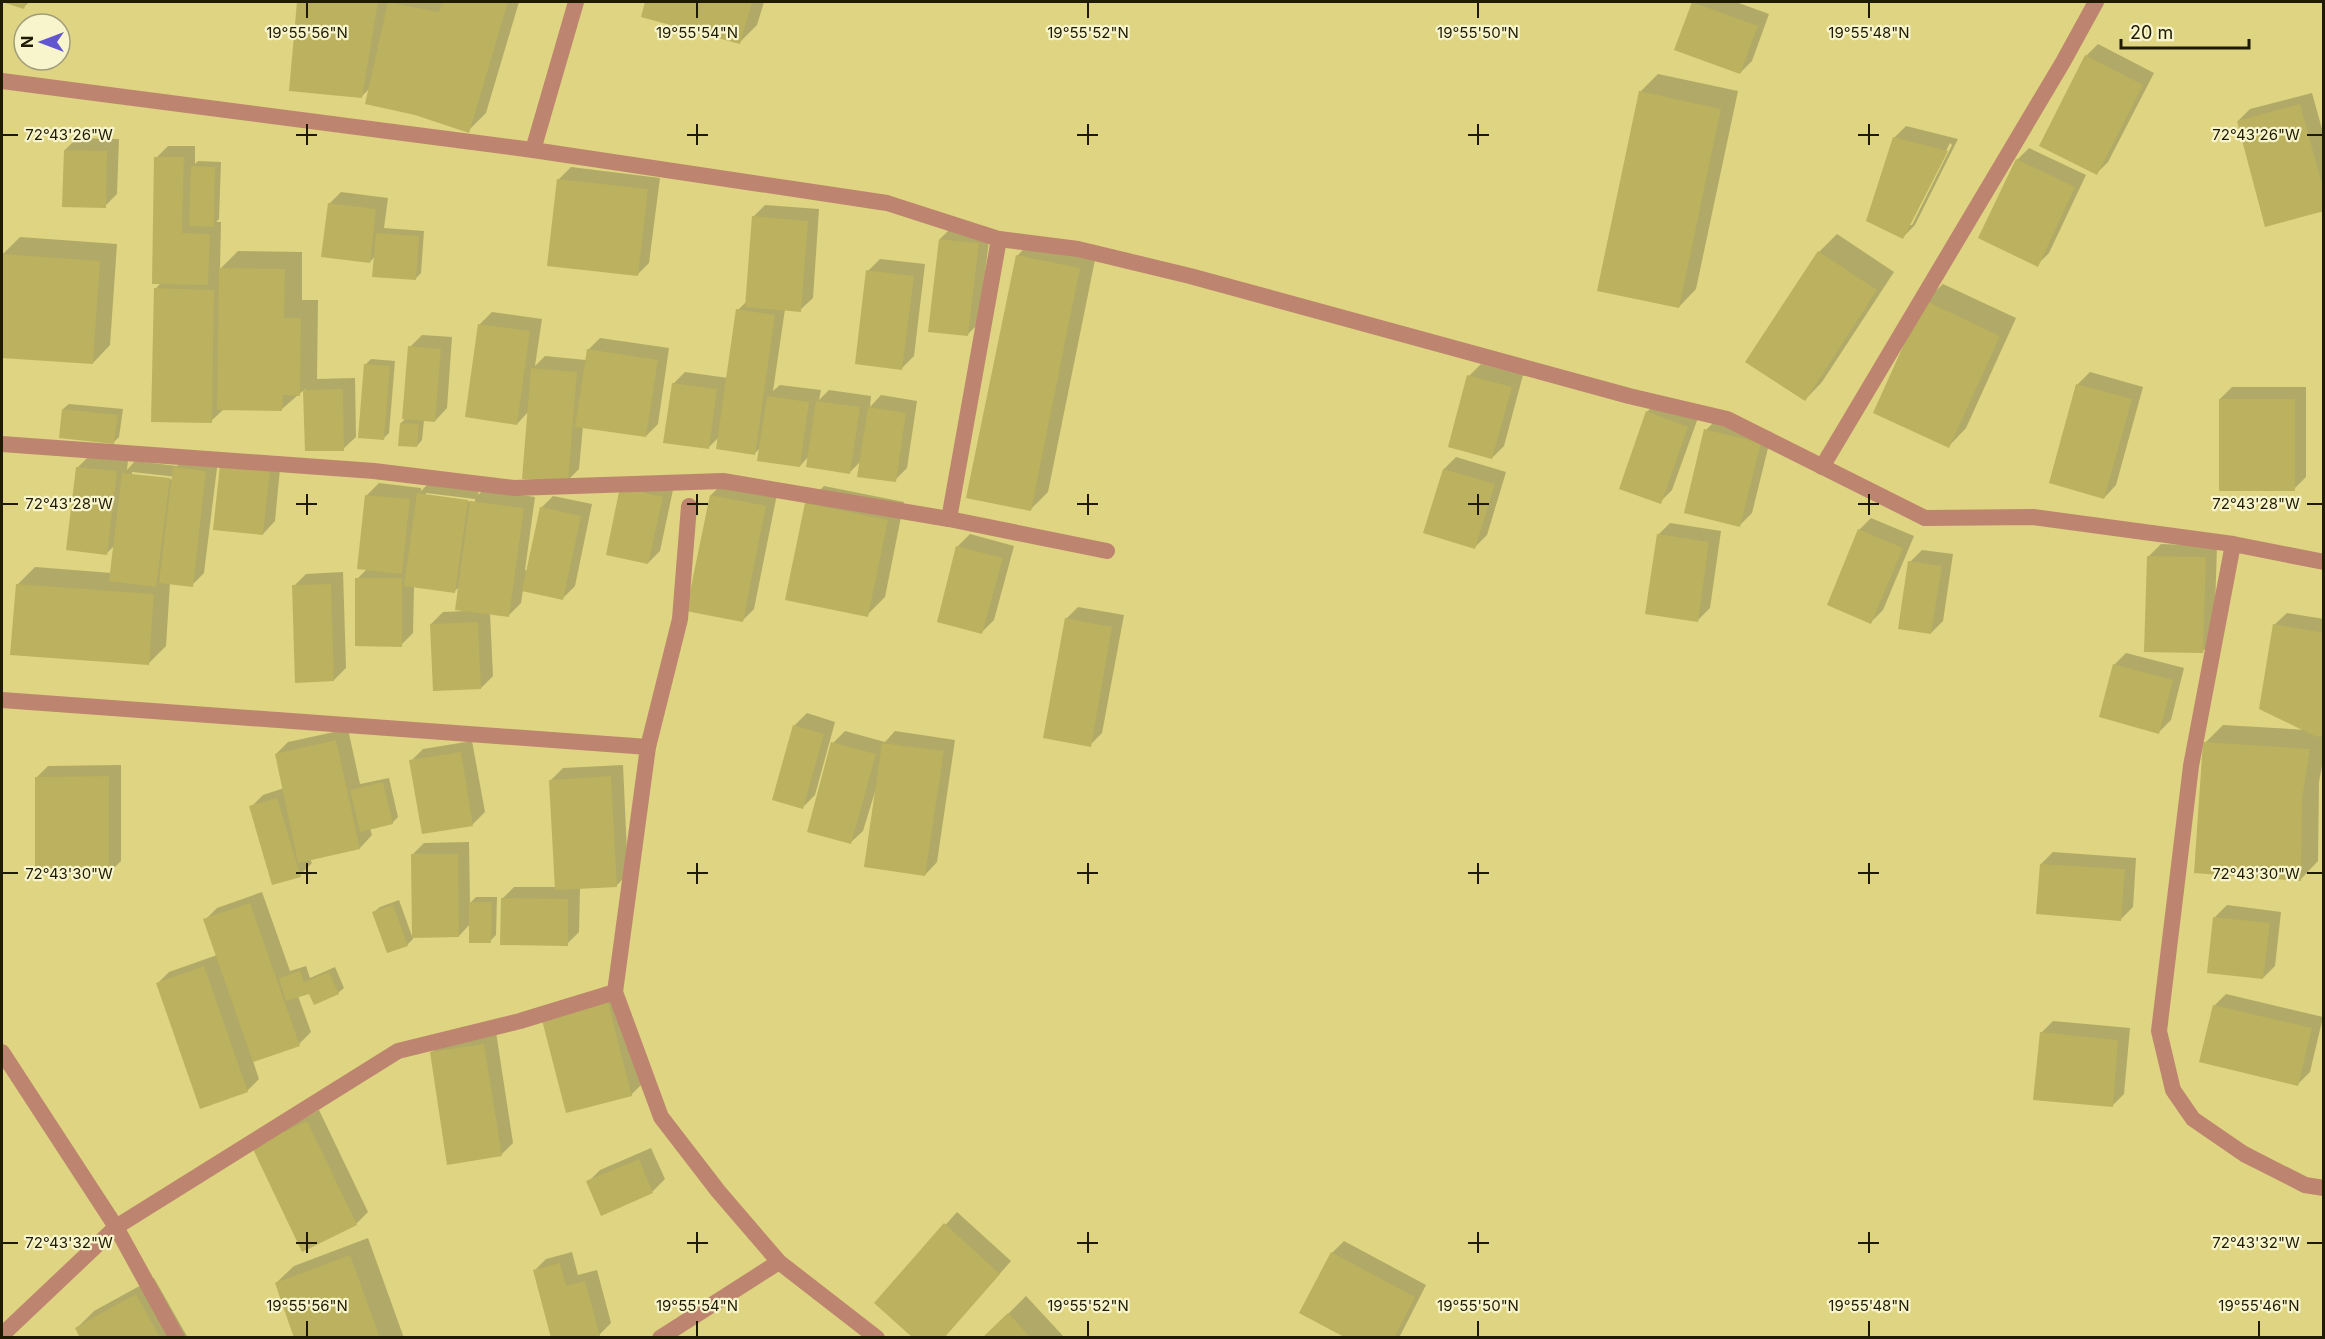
<svg xmlns="http://www.w3.org/2000/svg" width="2325" height="1339" font-family="Inter,sans-serif">
	<style>
		.shadow { fill: #0003; fill-rule: evenodd }
		.building { fill: #bbb15e }
		.lines { fill: none; stroke-linecap: round; stroke-linejoin: round }
		.minor { stroke: #bd856f; stroke-width: 16 }
		.ticks { fill: none; stroke: #1e1b02; stroke-width: 2 }
		.ticks-label { font-size: 15px; text-anchor: middle; fill: #1e1b02; stroke: #f8f4cc; stroke-width: 4.5; stroke-linejoin: round; paint-order: stroke }
	</style>
	<rect width="100%" height="100%" fill="#ded481"/>
	<g class="shadow">
		<polygon points="2,2 29,2 24,7"/>
		<polygon points="298,2 519,2 486,113 468,131 370,88 361,97 290,90"/>
		<polygon points="647,2 764,2 757,25 739,43 643,16"/>
		<polygon points="1694,2 1736,2 1769,14 1752,61 1740,73 1676,49"/>
		<polygon points="2098,44 2154,73 2108,162 2096,174 2086,56"/>
		<polygon points="1658,74 1738,91 1696,289 1679,307 1640,92"/>
		<polygon points="2312,93 2324,136 2324,209 2238,121 2250,109"/>
		<path d="M 1906,126 L 1958,139 L 1915,225 L 1903,237 L 1894,138 ZM 1950,143 L 1952,145 L 1912,225 L 1909,225 Z"/>
		<polygon points="77,138 119,139 117,194 105,206 65,150"/>
		<polygon points="168,146 195,146 195,164 198,161 221,162 219,219 216,222 221,222 220,269 238,251 302,252 302,300 318,300 317,379 355,378 356,437 343,449 306,450 305,389 282,409 224,409 211,421 155,289 161,283 156,158"/>
		<polygon points="2029,148 2086,175 2049,253 2037,265 2017,160"/>
		<polygon points="571,167 660,178 649,263 637,275 559,179"/>
		<polygon points="341,192 388,198 384,228 424,231 421,273 415,279 375,256 370,262 329,204"/>
		<polygon points="765,205 819,209 813,298 800,310 785,309 773,391 780,385 821,390 819,400 829,390 871,396 870,407 881,395 917,401 907,468 895,480 861,461 850,472 809,456 800,466 761,447 754,454 719,437 708,448 673,384 685,372 728,378 738,310 747,301 753,217"/>
		<polygon points="952,227 990,232 979,323 967,335 940,239"/>
		<polygon points="1837,234 1894,272 1822,382 1805,400 1747,362 1819,252"/>
		<polygon points="20,237 117,244 110,345 93,363 2,356 2,255"/>
		<polygon points="1035,237 1097,250 1048,492 1030,510 968,497 1018,255"/>
		<polygon points="880,259 925,264 914,356 902,368 868,271"/>
		<polygon points="1943,284 2016,318 1966,428 1949,446 1925,301"/>
		<polygon points="492,312 542,319 535,366 545,356 586,360 588,350 600,338 669,348 658,424 646,436 583,426 579,469 567,481 529,411 517,424 480,324"/>
		<polygon points="422,335 452,337 447,408 435,421 424,420 422,440 417,446 401,423 406,418 410,347"/>
		<polygon points="371,359 395,361 389,433 384,438 365,365"/>
		<polygon points="1481,364 1523,375 1504,446 1492,458 1469,376"/>
		<polygon points="2090,372 2143,387 2116,485 2104,498 2051,482 2078,384"/>
		<polygon points="2232,387 2306,387 2306,477 2294,489 2220,399"/>
		<polygon points="1659,400 1699,415 1672,490 1660,502 1647,412"/>
		<polygon points="69,404 123,409 119,437 114,442 63,409"/>
		<polygon points="1718,418 1772,432 1752,513 1740,525 1706,430"/>
		<path d="M 90,455 L 128,460 L 127,470 L 135,461 L 177,466 L 187,456 L 218,460 L 204,573 L 192,585 L 170,583 L 166,646 L 148,664 L 17,585 L 35,567 L 112,573 L 115,545 L 107,553 L 78,467 ZM 132,472 L 177,477 L 177,480 L 132,475 Z"/>
		<polygon points="1456,457 1506,472 1487,535 1475,547 1444,469"/>
		<polygon points="281,458 275,521 263,534 215,528"/>
		<path d="M 430,482 L 479,488 L 478,495 L 483,490 L 535,497 L 525,570 L 528,571 L 541,508 L 553,496 L 592,504 L 575,586 L 563,598 L 523,590 L 521,603 L 509,615 L 490,613 L 493,676 L 481,688 L 431,624 L 443,612 L 466,611 L 460,586 L 455,591 L 414,586 L 413,633 L 401,645 L 357,579 L 367,569 L 367,495 L 379,483 L 421,488 L 421,491 ZM 426,493 L 475,499 L 475,502 L 426,496 Z"/>
		<polygon points="723,483 777,494 754,609 742,621 711,495"/>
		<polygon points="674,485 660,551 648,563 622,488"/>
		<polygon points="824,486 904,502 885,597 867,615 806,504"/>
		<polygon points="1871,518 1914,536 1883,610 1871,622 1859,530"/>
		<polygon points="1670,523 1721,531 1710,608 1698,620 1658,535"/>
		<polygon points="970,534 1014,546 994,620 982,632 958,546"/>
		<polygon points="2161,544 2217,546 2214,640 2202,652 2149,556"/>
		<polygon points="1922,550 1953,554 1943,621 1931,633 1910,562"/>
		<polygon points="343,572 346,668 334,680 294,586 306,574"/>
		<polygon points="1078,607 1124,615 1102,733 1090,745 1066,619"/>
		<polygon points="2287,613 2324,619 2324,755 2319,782 2318,861 2301,879 2205,743 2223,725 2307,730 2274,625"/>
		<polygon points="2126,653 2184,668 2171,720 2159,732 2114,665"/>
		<polygon points="807,713 835,722 815,795 803,807 773,799 795,725"/>
		<polygon points="348,729 360,784 389,778 398,817 392,823 370,828 372,835 360,848 310,859 312,863 300,875 251,807 263,795 284,788 276,754 288,742"/>
		<polygon points="845,731 885,742 895,731 955,740 937,862 925,875 877,785 863,831 850,843 833,743"/>
		<polygon points="472,741 485,812 473,824 423,832 411,761 423,749"/>
		<polygon points="121,765 121,861 109,873 36,778 48,766"/>
		<polygon points="623,765 628,874 616,886 580,888 579,932 567,944 502,899 514,887 556,887 551,780 563,768"/>
		<polygon points="469,842 470,903 476,897 497,897 496,935 490,941 470,924 459,936 412,855 424,843"/>
		<polygon points="2053,852 2136,858 2133,907 2121,919 2041,864"/>
		<polygon points="262,892 290,971 306,966 310,978 335,967 344,988 338,993 310,992 298,996 311,1032 299,1044 253,1061 259,1079 247,1091 157,984 169,972 217,955 205,920 217,908"/>
		<polygon points="399,900 413,939 407,945 374,912 380,907"/>
		<polygon points="2227,905 2281,912 2275,966 2263,978 2215,917"/>
		<polygon points="620,991 643,1083 631,1095 544,1020"/>
		<polygon points="2226,994 2323,1017 2310,1072 2298,1084 2214,1006"/>
		<polygon points="2053,1021 2130,1028 2124,1094 2112,1106 2041,1033"/>
		<polygon points="496,1032 513,1143 501,1155 431,1053 444,1041"/>
		<polygon points="319,1110 368,1212 356,1224 254,1148"/>
		<polygon points="651,1148 665,1179 653,1191 601,1214 588,1182 600,1170"/>
		<polygon points="957,1212 1011,1261 943,1338 876,1303"/>
		<polygon points="368,1238 404,1338 296,1338 276,1283 294,1266"/>
		<polygon points="1344,1241 1426,1285 1399,1338 1349,1338 1332,1253"/>
		<polygon points="572,1252 578,1275 597,1270 611,1323 599,1335 589,1338 552,1338 534,1271 546,1259"/>
		<polygon points="154,1278 188,1338 82,1338 77,1328 94,1311"/>
		<polygon points="1026,1296 1065,1338 984,1338"/>
	</g>
	<g class="building">
		<polygon points="2,2 26,2 24,9"/>
		<polygon points="297,2 378,2 362,98 289,91"/>
		<polygon points="388,2 438,12 443,2 508,2 469,133 415,115 365,104"/>
		<polygon points="645,2 752,2 740,44 641,17"/>
		<polygon points="1692,2 1758,26 1740,74 1674,50"/>
		<polygon points="2085,55 2143,85 2097,175 2039,146"/>
		<polygon points="1639,91 1721,109 1679,308 1597,291"/>
		<polygon points="2300,104 2324,191 2324,211 2265,227 2237,121"/>
		<polygon points="1893,137 1948,151 1903,239 1866,221"/>
		<polygon points="64,150 107,151 106,208 62,207"/>
		<polygon points="154,157 184,157 182,233 210,234 208,285 152,284"/>
		<polygon points="2016,159 2075,187 2038,267 1978,238"/>
		<polygon points="191,166 215,167 214,227 189,226"/>
		<polygon points="557,179 648,189 638,276 547,266"/>
		<polygon points="328,203 376,209 370,263 321,257"/>
		<polygon points="752,216 808,221 801,312 745,307"/>
		<polygon points="376,233 419,236 416,280 372,277"/>
		<polygon points="939,239 979,243 968,336 928,332"/>
		<polygon points="1818,251 1877,290 1805,401 1745,362"/>
		<polygon points="2,254 100,261 93,364 2,358"/>
		<polygon points="1016,255 1080,268 1031,511 966,498"/>
		<polygon points="219,268 285,269 284,318 301,318 300,396 283,395 282,411 217,410"/>
		<polygon points="866,270 914,276 902,370 855,364"/>
		<polygon points="154,288 214,290 212,423 151,422"/>
		<polygon points="1924,300 2000,336 1949,448 1873,413"/>
		<polygon points="736,309 775,315 755,455 716,449"/>
		<polygon points="478,324 530,331 517,425 465,417"/>
		<polygon points="408,346 441,349 435,422 402,419"/>
		<polygon points="587,349 658,360 646,437 575,427"/>
		<polygon points="364,364 390,366 384,440 358,438"/>
		<polygon points="531,368 577,372 568,483 522,479"/>
		<polygon points="1467,375 1512,387 1492,459 1448,447"/>
		<polygon points="672,383 717,389 709,449 663,443"/>
		<polygon points="2076,384 2132,399 2104,499 2049,483"/>
		<polygon points="343,389 344,451 305,451 303,390"/>
		<polygon points="767,396 809,402 800,467 757,461"/>
		<rect x="2219" y="399" width="76" height="92"/>
		<polygon points="816,401 860,407 850,474 806,467"/>
		<polygon points="868,407 906,413 896,482 857,477"/>
		<polygon points="62,409 118,415 114,444 59,438"/>
		<polygon points="1646,411 1688,427 1661,504 1619,489"/>
		<polygon points="400,423 419,424 417,447 398,446"/>
		<polygon points="1704,429 1761,443 1740,527 1684,513"/>
		<polygon points="220,465 270,470 263,535 213,530"/>
		<polygon points="76,467 117,471 107,555 66,550"/>
		<polygon points="173,467 206,471 193,587 159,583"/>
		<polygon points="1443,469 1495,484 1475,549 1423,533"/>
		<polygon points="122,473 170,478 156,587 109,581"/>
		<polygon points="620,487 663,497 648,564 606,555"/>
		<polygon points="417,493 468,500 455,593 404,586"/>
		<polygon points="365,495 410,499 402,574 357,569"/>
		<polygon points="710,495 766,506 743,622 686,611"/>
		<polygon points="470,501 524,508 509,617 455,610"/>
		<polygon points="805,503 888,520 868,617 785,600"/>
		<polygon points="540,507 581,516 563,600 522,591"/>
		<polygon points="1858,529 1903,548 1871,624 1827,605"/>
		<polygon points="1657,534 1709,542 1698,622 1645,614"/>
		<polygon points="956,546 1003,558 982,634 937,622"/>
		<polygon points="2147,556 2206,557 2203,653 2144,652"/>
		<polygon points="1908,561 1942,566 1931,634 1898,629"/>
		<polygon points="355,578 402,578 402,647 355,646"/>
		<polygon points="16,584 154,594 149,665 10,655"/>
		<polygon points="331,584 334,681 295,683 292,585"/>
		<polygon points="1065,618 1112,627 1091,747 1043,738"/>
		<polygon points="478,622 481,689 433,691 430,624"/>
		<polygon points="2273,624 2324,633 2324,735 2317,737 2259,709"/>
		<polygon points="2113,664 2173,680 2159,734 2099,717"/>
		<polygon points="793,725 824,734 803,809 772,800"/>
		<polygon points="336,740 360,849 298,863 275,754"/>
		<polygon points="831,742 876,754 851,844 807,832"/>
		<polygon points="2203,742 2310,749 2302,800 2301,881 2194,873"/>
		<polygon points="882,743 944,751 925,876 864,867"/>
		<polygon points="461,752 473,826 422,834 409,760"/>
		<polygon points="109,776 109,875 35,875 35,777"/>
		<polygon points="611,776 617,887 555,890 549,780"/>
		<polygon points="383,782 393,824 360,832 350,790"/>
		<polygon points="277,798 301,877 272,885 249,806"/>
		<polygon points="411,854 458,854 459,937 412,938"/>
		<polygon points="2040,864 2125,869 2121,921 2036,914"/>
		<polygon points="501,898 568,899 568,946 500,945"/>
		<polygon points="469,902 492,902 491,943 469,943"/>
		<polygon points="250,903 300,1046 253,1062 203,919"/>
		<polygon points="393,905 408,946 387,953 372,912"/>
		<polygon points="2213,917 2270,923 2263,979 2207,973"/>
		<polygon points="204,966 248,1092 200,1109 156,983"/>
		<polygon points="300,971 304,982 329,972 339,994 314,1005 309,994 286,1001 279,978"/>
		<polygon points="608,1002 632,1096 566,1113 542,1020"/>
		<polygon points="2213,1005 2312,1028 2298,1086 2199,1062"/>
		<polygon points="2040,1032 2118,1040 2113,1107 2033,1100"/>
		<polygon points="484,1044 502,1156 447,1165 430,1052"/>
		<polygon points="307,1121 357,1225 302,1252 252,1147"/>
		<polygon points="639,1159 653,1193 601,1216 586,1181"/>
		<polygon points="944,1223 1000,1274 944,1338 913,1338 874,1303"/>
		<polygon points="1331,1252 1415,1297 1394,1338 1346,1338 1299,1313"/>
		<polygon points="350,1255 380,1338 294,1338 275,1283"/>
		<polygon points="560,1263 566,1286 585,1281 600,1336 551,1338 533,1270"/>
		<polygon points="136,1294 160,1338 80,1338 75,1328"/>
		<polygon points="1008,1313 1031,1338 982,1338"/>
	</g>
	<g class="lines">
		<g class="minor">
			<polyline points="2,81 533,150 887,203 999,239 1078,249 1190,276 1629,396 1727,419 1925,518 2033,517 2233,544 2324,562"/>
			<polyline points="533,150 576,2"/>
			<polyline points="2,444 374,471 514,488 723,481 949,519 1107,551"/>
			<polyline points="1822,467 2063,62 2096,2"/>
			<polyline points="949,519 999,239"/>
			<polyline points="2233,544 2191,766 2159,1031 2173,1090 2193,1119 2244,1154 2305,1185 2324,1188"/>
			<polyline points="2,700 648,747"/>
			<polyline points="615,992 661,1117 718,1191 779,1262 877,1338"/>
			<polyline points="2,1052 116,1227 177,1338"/>
			<polyline points="2,1335 116,1227 398,1051 520,1021 615,992 648,747 680,619 689,506"/>
			<polyline points="660,1338 779,1262"/>
		</g>
	</g>
	<path class="ticks" d="M 307,3 L 307,18M 697,3 L 697,18M 1088,3 L 1088,18M 1478,3 L 1478,18M 1869,3 L 1869,18M 307,124 L 307,145M 697,124 L 697,145M 1088,124 L 1088,145M 1478,124 L 1478,145M 1869,124 L 1869,145M 3,135 L 18,135M 296,135 L 317,135M 687,135 L 708,135M 1077,135 L 1098,135M 1468,135 L 1489,135M 1858,135 L 1879,135M 2307,135 L 2322,135M 307,494 L 307,515M 697,494 L 697,515M 1088,494 L 1088,515M 1478,494 L 1478,515M 1869,494 L 1869,515M 3,504 L 18,504M 296,504 L 317,504M 687,504 L 708,504M 1077,504 L 1098,504M 1468,504 L 1489,504M 1858,504 L 1879,504M 2307,504 L 2322,504M 307,863 L 307,884M 697,863 L 697,884M 1088,863 L 1088,884M 1478,863 L 1478,884M 1869,863 L 1869,884M 3,873 L 18,873M 296,873 L 317,873M 687,873 L 708,873M 1077,873 L 1098,873M 1468,873 L 1489,873M 1858,873 L 1879,873M 2307,873 L 2322,873M 307,1232 L 307,1253M 697,1232 L 697,1253M 1088,1232 L 1088,1253M 1478,1232 L 1478,1253M 1869,1232 L 1869,1253M 3,1243 L 18,1243M 296,1243 L 317,1243M 687,1243 L 708,1243M 1077,1243 L 1098,1243M 1468,1243 L 1489,1243M 1858,1243 L 1879,1243M 2307,1243 L 2322,1243M 307,1321 L 307,1336M 697,1321 L 697,1336M 1088,1321 L 1088,1336M 1478,1321 L 1478,1336M 1869,1321 L 1869,1336M 2259,1321 L 2259,1336"/>
	<g class="ticks-label">
		<text x="307" y="38">19°55'56"N</text>
		<text x="697" y="38">19°55'54"N</text>
		<text x="1088" y="38">19°55'52"N</text>
		<text x="1478" y="38">19°55'50"N</text>
		<text x="1869" y="38">19°55'48"N</text>
		<text x="2256" y="140">72°43'26"W</text>
		<text x="69" y="140">72°43'26"W</text>
		<text x="2256" y="509">72°43'28"W</text>
		<text x="69" y="509">72°43'28"W</text>
		<text x="2256" y="879">72°43'30"W</text>
		<text x="69" y="879">72°43'30"W</text>
		<text x="2256" y="1248">72°43'32"W</text>
		<text x="69" y="1248">72°43'32"W</text>
		<text x="307" y="1311">19°55'56"N</text>
		<text x="697" y="1311">19°55'54"N</text>
		<text x="1088" y="1311">19°55'52"N</text>
		<text x="1478" y="1311">19°55'50"N</text>
		<text x="1869" y="1311">19°55'48"N</text>
		<text x="2259" y="1311">19°55'46"N</text>
	</g>
	<rect width="2325" height="1339" fill="none" stroke="#1e1b02" stroke-width="6"/>
	<g transform="translate(42 42) rotate(270)"><circle r="28" fill="#f8f4cc" stroke="#a19d7b" stroke-width="1.5"/>
	<path d="M0-4.5L10 22L0 15L-10 22Z" fill="#6156cf"/>
	<text y="-9" font-size="16" font-weight="bold" text-anchor="middle" fill="#1e1b02">N</text>
	</g>
	<path d="M2121 39v9h128v-9" fill="none" stroke="#1e1b02" stroke-width="3"/>
	<text x="2130" y="39" font-size="18" fill="#1e1b02" stroke="#f8f4cc" stroke-width="4.5" paint-order="stroke">20 m</text>
</svg>
